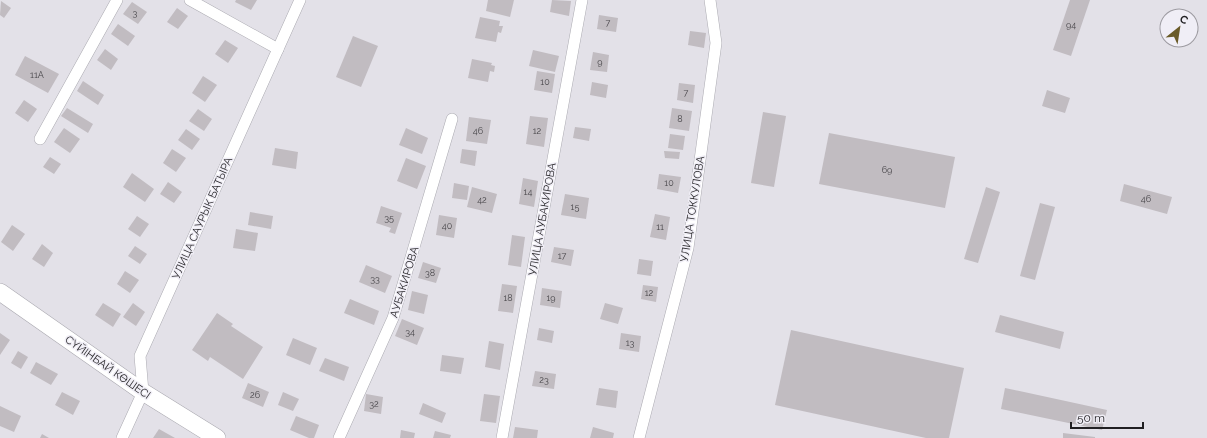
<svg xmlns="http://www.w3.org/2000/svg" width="1207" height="438" font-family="Raleway,sans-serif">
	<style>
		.building { fill: #c1bcc1 }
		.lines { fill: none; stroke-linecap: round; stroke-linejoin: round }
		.minor-casing { stroke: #abaab1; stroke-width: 12 }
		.primary-casing { stroke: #abaab1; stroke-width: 18 }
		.minor { stroke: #fff; stroke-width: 11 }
		.primary { stroke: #fff; stroke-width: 17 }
		.labels { text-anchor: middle; stroke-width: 3; stroke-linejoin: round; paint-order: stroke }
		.number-label { font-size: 9px; fill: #48464a }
		.street-label { font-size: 11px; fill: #201f22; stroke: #f0eef6 }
	</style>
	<rect width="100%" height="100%" fill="#e3e1e8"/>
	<g class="building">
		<polygon points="236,0 257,0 251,10 235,2"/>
		<polygon points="488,0 514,0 510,17 486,11"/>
		<polygon points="552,0 571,1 569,16 550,12"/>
		<polygon points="1070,0 1090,0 1071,56 1053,50"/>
		<polygon points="1,1 11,8 4,18 0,15"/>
		<polygon points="132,2 147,12 138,24 123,14"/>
		<polygon points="177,8 188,16 178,29 167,22"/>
		<polygon points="599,15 618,18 616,32 597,29"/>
		<polygon points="480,17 500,21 499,26 503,26 501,33 498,32 496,42 475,38"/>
		<polygon points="118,24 135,36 128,46 111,34"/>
		<polygon points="690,31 706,33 704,48 688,45"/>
		<polygon points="353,36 378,46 361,87 336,77"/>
		<polygon points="225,40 238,48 228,63 215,54"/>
		<polygon points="105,49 118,59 111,70 97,60"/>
		<polygon points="533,50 559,56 555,72 529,66"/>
		<polygon points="593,52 609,55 607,72 590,70"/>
		<polygon points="25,56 59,74 48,93 15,75"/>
		<polygon points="472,59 492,63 491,65 495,66 494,72 490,71 488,82 468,78"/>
		<polygon points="537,71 555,74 552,93 534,90"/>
		<polygon points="203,76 217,85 205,102 192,93"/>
		<polygon points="83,81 104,95 98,105 77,91"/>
		<polygon points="592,82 608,85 606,98 590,95"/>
		<polygon points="679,83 695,85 693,103 677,100"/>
		<polygon points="1047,90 1070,98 1065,113 1042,106"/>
		<polygon points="24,100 37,109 28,122 15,113"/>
		<polygon points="67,108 93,124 88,133 61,116"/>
		<polygon points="672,108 692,111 689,131 669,128"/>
		<polygon points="198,109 212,119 204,131 189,121"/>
		<polygon points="763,112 786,116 774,187 751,183"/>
		<polygon points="530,116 548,118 544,147 526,144"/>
		<polygon points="469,117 491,120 487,144 466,141"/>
		<polygon points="575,127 591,129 589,141 573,138"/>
		<polygon points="64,128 80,139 70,153 54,142"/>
		<polygon points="406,128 428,138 422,154 399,145"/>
		<polygon points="186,129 200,139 192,150 178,140"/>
		<polygon points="829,133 955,157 945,208 819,184"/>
		<polygon points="670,134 685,136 683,150 668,148"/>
		<polygon points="275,148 298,152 296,169 272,165"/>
		<polygon points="172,149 186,158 176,172 163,163"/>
		<polygon points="462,149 477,151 475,166 460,163"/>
		<polygon points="664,151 680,152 679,159 665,158"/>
		<polygon points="50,157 61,164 54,174 43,167"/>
		<polygon points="406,158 426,166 417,189 397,181"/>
		<polygon points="132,173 154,189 145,202 123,187"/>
		<polygon points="659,174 681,177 678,193 657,189"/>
		<polygon points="523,178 538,181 534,207 519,204"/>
		<polygon points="168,182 182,192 174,203 160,194"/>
		<polygon points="454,183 469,186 467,200 452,198"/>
		<polygon points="1124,184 1172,197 1167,214 1120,201"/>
		<polygon points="472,187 497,194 492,213 467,207"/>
		<polygon points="986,187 1000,192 978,263 964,259"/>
		<polygon points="565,194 589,198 586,219 561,215"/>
		<polygon points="1040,203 1055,207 1035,280 1020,276"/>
		<polygon points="381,206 402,213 395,234 389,232 391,228 376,223"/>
		<polygon points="250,212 273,216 271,229 248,225"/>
		<polygon points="655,214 670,217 666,240 650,237"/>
		<polygon points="439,215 457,218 454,238 436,235"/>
		<polygon points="137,216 149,224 140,237 128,229"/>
		<polygon points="12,225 25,234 13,251 1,242"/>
		<polygon points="236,229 258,233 255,251 233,248"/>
		<polygon points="512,235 525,237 521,267 508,265"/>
		<polygon points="42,244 53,253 44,267 32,259"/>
		<polygon points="135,246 147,254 140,264 128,256"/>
		<polygon points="554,247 574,250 571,266 551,262"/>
		<polygon points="639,259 653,261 651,276 637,274"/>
		<polygon points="423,262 441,268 436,283 418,278"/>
		<polygon points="366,265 392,276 385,293 359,282"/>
		<polygon points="125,271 139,280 130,293 117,284"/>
		<polygon points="502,284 517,286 513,313 498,311"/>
		<polygon points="643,285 658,287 656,302 641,299"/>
		<polygon points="542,288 562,291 560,308 540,305"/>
		<polygon points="412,291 428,295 424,314 408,310"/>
		<polygon points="350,299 379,311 374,325 344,313"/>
		<polygon points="103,303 121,314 113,327 95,315"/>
		<polygon points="133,303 145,312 136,326 123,317"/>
		<polygon points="605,303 623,308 618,324 600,319"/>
		<polygon points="217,313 233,324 231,326 263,347 243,379 210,357 208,361 192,350"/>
		<polygon points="1000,315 1064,332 1060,349 995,332"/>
		<polygon points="402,319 424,328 417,345 395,336"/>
		<polygon points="539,328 554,331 552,343 537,340"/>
		<polygon points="791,330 964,368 949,438 926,438 775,405"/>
		<polygon points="0,333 10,340 0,355"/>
		<polygon points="621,333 641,336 639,352 619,349"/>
		<polygon points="293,338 317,348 310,365 286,355"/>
		<polygon points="489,341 504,344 500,370 485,367"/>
		<polygon points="18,351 28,357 21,369 11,363"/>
		<polygon points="442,355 464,358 461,374 440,371"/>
		<polygon points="325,358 349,367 344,381 319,371"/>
		<polygon points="36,362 58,374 51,385 30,373"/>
		<polygon points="535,371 556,374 554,389 532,386"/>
		<polygon points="248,383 269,392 263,407 242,398"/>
		<polygon points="599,388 618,391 616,408 596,405"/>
		<polygon points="1005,388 1107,410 1102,430 1001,409"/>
		<polygon points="62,392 80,401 73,415 55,405"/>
		<polygon points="283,392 299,399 293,411 278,405"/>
		<polygon points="366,394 383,397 381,414 364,411"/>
		<polygon points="484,394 500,396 496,423 480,421"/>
		<polygon points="423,403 446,413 442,423 419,414"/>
		<polygon points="0,406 21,416 14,432 0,426"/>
		<polygon points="296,416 319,425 314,438 309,438 290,430"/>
		<polygon points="515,427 538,430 537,438 513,438"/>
		<polygon points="593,427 614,433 613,438 590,438"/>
		<polygon points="159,429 175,438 153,438"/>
		<polygon points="401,430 415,433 414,438 400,438"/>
		<polygon points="435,431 451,435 450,438 433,438"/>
		<polygon points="1063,433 1095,437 1095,438 1063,438"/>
		<polygon points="42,434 49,438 40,438"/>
	</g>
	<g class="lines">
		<g class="minor-casing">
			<g id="minor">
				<polyline points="190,0 278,49"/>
				<polyline points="40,139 117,0"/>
				<polyline points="122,438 143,392 140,356 300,0"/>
				<polyline points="339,438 393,318 452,119"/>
				<polyline points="502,438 582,0"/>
				<polyline points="639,438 688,248 716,43 710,0"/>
			</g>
		</g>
		<g class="primary-casing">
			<polyline id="primary" points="0,292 143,392 217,438"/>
		</g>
		<use href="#minor" class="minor"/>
		<use href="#primary" class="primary"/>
	</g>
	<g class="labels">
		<g class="number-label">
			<text x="135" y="16">3</text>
			<text x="608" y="26">7</text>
			<text x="1071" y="28">94</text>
			<text x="600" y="65">9</text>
			<text x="37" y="78">11А</text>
			<text x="545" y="85">10</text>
			<text x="686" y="96">7</text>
			<text x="680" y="122">8</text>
			<text x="478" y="134">46</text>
			<text x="537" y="134">12</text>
			<text x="887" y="173">69</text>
			<text x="669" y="186">10</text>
			<text x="528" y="195">14</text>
			<text x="1146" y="202">46</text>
			<text x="482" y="203">42</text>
			<text x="575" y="210">15</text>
			<text x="389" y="221">35</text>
			<text x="447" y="229">40</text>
			<text x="660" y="230">11</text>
			<text x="562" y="259">17</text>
			<text x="430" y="276">38</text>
			<text x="375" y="282">33</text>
			<text x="649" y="296">12</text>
			<text x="508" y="301">18</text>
			<text x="551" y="301">19</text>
			<text x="410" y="335">34</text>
			<text x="630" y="346">13</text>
			<text x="544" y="383">23</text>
			<text x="255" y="398">26</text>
			<text x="374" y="407">32</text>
		</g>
		<g class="street-label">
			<text transform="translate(692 209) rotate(-81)" y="4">УЛИЦА ТОККУЛОВА</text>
			<text transform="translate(202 218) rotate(-66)" y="4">УЛИЦА САУРЫК БАТЫРА</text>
			<text transform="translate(542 219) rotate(-80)" y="4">УЛИЦА АУБАКИРОВА</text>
			<text transform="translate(404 282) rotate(-73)" y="4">АУБАКИРОВА</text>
			<text transform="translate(108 367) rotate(35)" y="4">СҮЙІНБАЙ КӨШЕСІ</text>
		</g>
	</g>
	<g transform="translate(1179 28) rotate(30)"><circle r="19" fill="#f0eef6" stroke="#9d9ba1"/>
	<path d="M0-3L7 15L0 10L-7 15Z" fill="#6a5b28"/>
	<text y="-6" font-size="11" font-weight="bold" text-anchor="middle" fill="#201f22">С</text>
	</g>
	<path d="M1071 422v6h72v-6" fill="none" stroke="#201f22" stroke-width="2"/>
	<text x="1077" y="422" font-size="12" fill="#201f22" stroke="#f0eef6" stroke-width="3" paint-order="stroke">50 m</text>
</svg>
